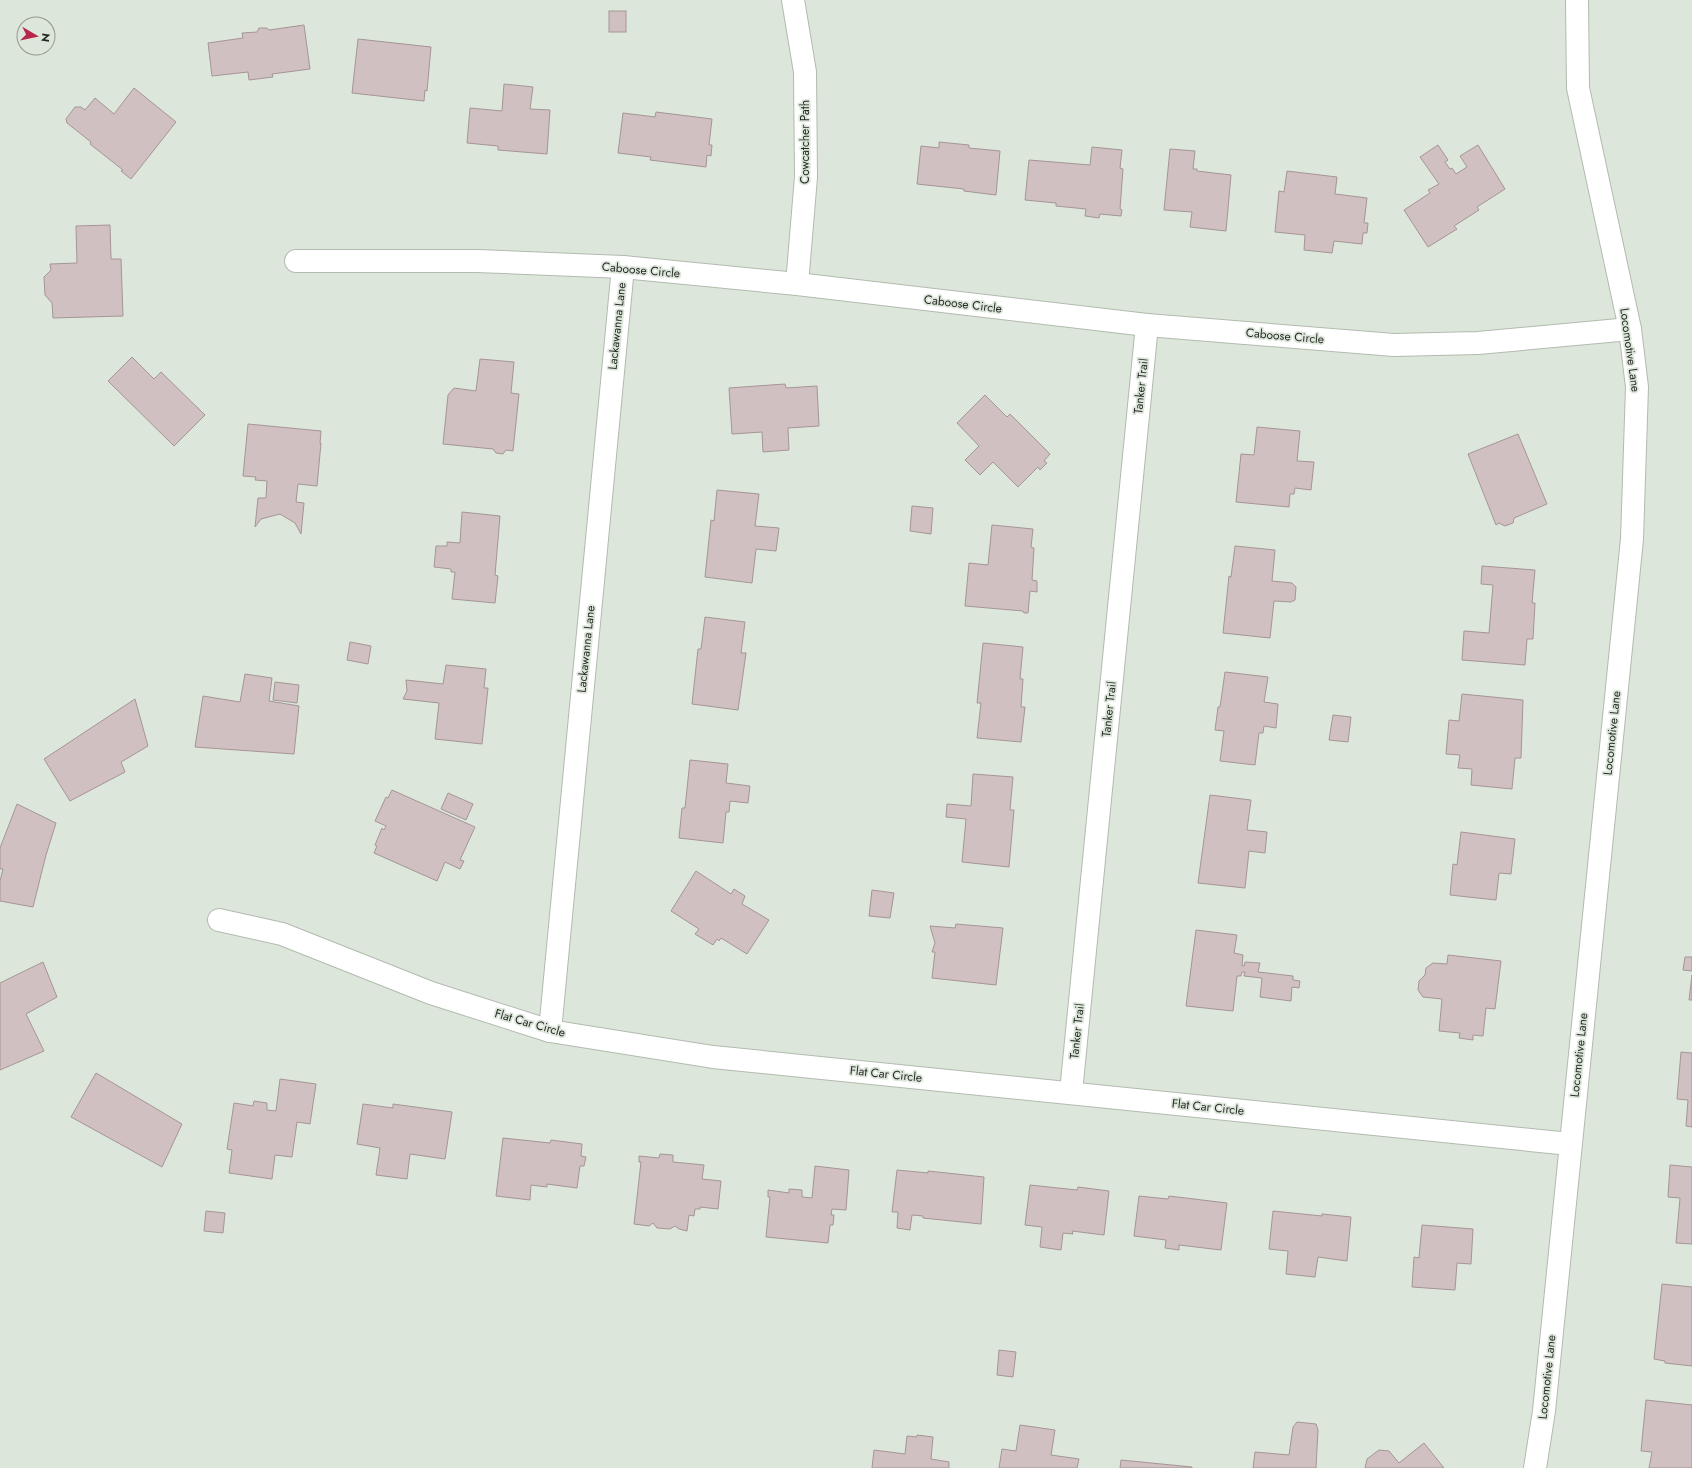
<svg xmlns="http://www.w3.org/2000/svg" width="1692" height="1468" font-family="Jost,sans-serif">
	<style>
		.building { fill: #d1c0c1; stroke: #a59596 }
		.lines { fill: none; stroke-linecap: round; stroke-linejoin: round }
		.minor-casing { stroke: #b2bbaf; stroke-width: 24 }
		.minor { stroke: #fff; stroke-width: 22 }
		.labels { text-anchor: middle; stroke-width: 3.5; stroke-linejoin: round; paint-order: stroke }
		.street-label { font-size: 12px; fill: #252924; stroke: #dde6da }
	</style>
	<rect width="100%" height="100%" fill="#dde6da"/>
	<g class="building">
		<rect x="609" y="11" width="17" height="21"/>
		<polygon points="304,25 310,69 272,74 273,77 249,80 248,72 212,76 208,43 243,38 242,33 257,32 259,28 267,28 269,30"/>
		<polygon points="358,39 431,47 427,91 425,90 424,101 352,93"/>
		<polygon points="504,84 533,87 530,109 550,110 547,154 498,150 498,146 467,143 470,108 502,111"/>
		<polygon points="134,88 176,122 131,179 121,171 123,170 90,144 91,142 67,123 66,119 75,107 81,107 85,110 95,98 114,114"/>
		<polygon points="656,112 712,119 709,145 712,145 711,156 707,155 706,167 650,160 651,157 618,153 623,113 655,117"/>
		<polygon points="939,142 969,145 969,148 1000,151 996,195 964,191 964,189 917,184 921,146 939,148"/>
		<polygon points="1438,145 1448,160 1445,162 1450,169 1452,168 1456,174 1467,167 1460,156 1478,145 1505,189 1477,207 1479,210 1454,226 1457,229 1428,247 1404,210 1430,193 1428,190 1439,184 1420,157"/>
		<polygon points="1092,147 1122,150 1120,168 1123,169 1120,209 1122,210 1121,216 1100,214 1099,218 1085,216 1086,209 1056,206 1056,203 1025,200 1029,160 1090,165"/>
		<polygon points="1170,149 1195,151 1193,169 1197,169 1197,171 1231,175 1226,231 1190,227 1192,212 1164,210"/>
		<polygon points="1287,171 1337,177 1335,194 1367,198 1364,223 1368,223 1367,233 1363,233 1362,244 1334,241 1332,253 1304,250 1305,235 1275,232 1279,191 1284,192"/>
		<polygon points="110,225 111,259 121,259 123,316 53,318 52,303 45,295 44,277 51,270 50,264 77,263 76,226"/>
		<polygon points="132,357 154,379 161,372 205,415 174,446 108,381"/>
		<polygon points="480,359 514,362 511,393 519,394 513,451 506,450 503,454 496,453 493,449 443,444 448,395 454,388 476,391"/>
		<polygon points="785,384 786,388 817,386 819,426 788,428 789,450 763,452 762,432 732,434 729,388"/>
		<polygon points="985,395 1007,417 1010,414 1050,454 1044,461 1047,463 1040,470 1038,467 1018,487 993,462 980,475 965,460 979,446 957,423"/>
		<polygon points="248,424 321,431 320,443 321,443 317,486 298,484 296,502 304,503 301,534 295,523 280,514 261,519 255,527 258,498 266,498 267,481 255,480 256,477 243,476"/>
		<polygon points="1257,427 1300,431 1297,461 1314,462 1311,490 1295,488 1294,494 1290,494 1289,507 1236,502 1241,454 1254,455"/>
		<polygon points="1518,434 1547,504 1514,518 1513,523 1505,526 1499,523 1496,525 1468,454"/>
		<polygon points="717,490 759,494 755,526 779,528 776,551 756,549 752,583 705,577 711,520 714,521"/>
		<polygon points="912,506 933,508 931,534 910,531"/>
		<polygon points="462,512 500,516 495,575 498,576 495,603 452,599 455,572 451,572 451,569 434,567 436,546 447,546 447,542 460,543"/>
		<polygon points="992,525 1033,529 1031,547 1034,548 1032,580 1037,581 1037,592 1030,591 1028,613 1024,613 1023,611 965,606 969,563 988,565"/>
		<polygon points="1235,546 1275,550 1272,581 1292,583 1296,587 1295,600 1291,602 1274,601 1270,638 1223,633 1229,576 1231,577"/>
		<polygon points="1482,566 1535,570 1532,603 1535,603 1533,639 1527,639 1525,665 1462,660 1464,631 1489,633 1493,585 1481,584"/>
		<polygon points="705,617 745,622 741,653 746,653 738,710 692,704 698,649 701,649"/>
		<polygon points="350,642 371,646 368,664 347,660"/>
		<polygon points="983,643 1023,647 1020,679 1023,679 1021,707 1025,707 1021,742 977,738 981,703 977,703"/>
		<polygon points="446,665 486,669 484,688 488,688 482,744 435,739 439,703 403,699 407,691 406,680 443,684"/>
		<polygon points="1225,672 1268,677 1264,702 1278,704 1276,728 1264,726 1263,733 1259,733 1255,765 1220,761 1224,731 1215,730 1218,707 1220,707"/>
		<polygon points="245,674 272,678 269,701 299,706 294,754 195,747 203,696 240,702"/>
		<polygon points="275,682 299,685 297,703 273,700"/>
		<polygon points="1462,694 1523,700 1521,758 1515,758 1512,789 1471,785 1472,769 1458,768 1460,755 1446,754 1449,720 1459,721"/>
		<polygon points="135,699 148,746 121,762 125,772 70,801 44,759"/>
		<polygon points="1333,715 1351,717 1348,742 1329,740"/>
		<polygon points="690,760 728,764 726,783 750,786 748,803 730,801 729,812 726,812 723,843 679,838 682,808 685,808"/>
		<polygon points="973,774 1013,777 1010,810 1014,810 1009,867 962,862 966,819 946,817 947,804 971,806"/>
		<polygon points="392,790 475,827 460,860 464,861 460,869 445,862 437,881 374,853 377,846 375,845 382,828 384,830 386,826 375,821 386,797 388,798"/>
		<polygon points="448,793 473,804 466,820 441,809"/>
		<polygon points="1210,795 1251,800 1247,830 1267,832 1265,853 1249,851 1245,888 1198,883"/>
		<polygon points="17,804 56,823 46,855 33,907 0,901 0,881 3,869 0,869 0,848"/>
		<polygon points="1461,832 1515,839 1511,874 1499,873 1496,900 1450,895 1453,864 1457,865"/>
		<polygon points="696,871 731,894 734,889 745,896 742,904 769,920 747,954 721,938 719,941 717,939 713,945 695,934 699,929 671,911"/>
		<polygon points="872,890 894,893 890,918 869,916"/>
		<polygon points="956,924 1003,928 996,985 932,978 935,952 932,952 935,943 930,926 955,928"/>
		<polygon points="1196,930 1237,935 1234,953 1243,955 1242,966 1244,966 1245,962 1260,963 1258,972 1293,976 1293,980 1300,981 1299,988 1292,987 1291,1001 1260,997 1262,978 1244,976 1245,972 1242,972 1241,976 1237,976 1233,1011 1186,1006"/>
		<polygon points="1448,955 1501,961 1495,1009 1486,1008 1483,1036 1473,1035 1473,1040 1459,1038 1460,1033 1439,1031 1442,999 1423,997 1418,990 1419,981 1425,975 1426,968 1433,963 1447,964"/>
		<polygon points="1685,957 1692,957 1692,971 1683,970"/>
		<polygon points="43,962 57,997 26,1014 44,1051 0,1070 0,983"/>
		<polygon points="1692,975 1692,1000 1689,1000"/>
		<polygon points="1681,1052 1692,1053 1692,1127 1686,1126 1688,1100 1677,1099"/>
		<polygon points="96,1073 182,1124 162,1167 71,1117"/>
		<polygon points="280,1079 316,1084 310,1124 297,1122 292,1157 275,1155 272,1179 229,1173 232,1150 227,1149 234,1103 253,1106 254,1101 267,1103 267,1110 276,1111"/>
		<polygon points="363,1104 393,1108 393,1104 452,1112 445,1159 410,1154 407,1179 376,1175 380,1148 357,1144"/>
		<polygon points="503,1138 550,1143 551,1140 582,1144 581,1156 586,1157 584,1166 580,1166 577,1188 547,1184 547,1187 531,1185 530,1200 496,1196"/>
		<polygon points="660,1154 673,1155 673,1162 704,1165 702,1179 721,1181 718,1209 700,1207 700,1209 695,1209 694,1216 689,1215 687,1231 679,1229 675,1226 670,1229 657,1228 653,1223 649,1226 634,1224 641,1162 639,1162 639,1156 659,1158"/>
		<polygon points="1670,1165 1692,1167 1692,1244 1676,1243 1680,1198 1668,1197"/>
		<polygon points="815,1166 849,1170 846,1210 832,1209 831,1215 834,1215 833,1225 830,1225 828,1243 766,1237 770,1197 768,1197 768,1190 789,1193 789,1189 802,1190 802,1197 812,1198"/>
		<polygon points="897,1170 928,1173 928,1171 984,1177 981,1224 923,1218 923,1216 912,1215 910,1230 897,1228 898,1212 892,1212"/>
		<polygon points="1030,1185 1077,1190 1078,1187 1109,1191 1104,1235 1072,1231 1073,1234 1063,1233 1061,1250 1040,1247 1042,1227 1025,1225"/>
		<polygon points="1139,1196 1168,1199 1169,1196 1227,1203 1221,1250 1179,1245 1179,1250 1165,1248 1166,1240 1134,1236"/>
		<polygon points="206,1211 225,1213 223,1233 204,1231"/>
		<polygon points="1273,1211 1322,1216 1322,1214 1351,1217 1347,1261 1318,1257 1315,1277 1286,1274 1288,1251 1269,1249"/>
		<polygon points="1422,1225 1473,1229 1471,1264 1457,1263 1455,1290 1412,1287 1414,1257 1419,1258"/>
		<polygon points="1662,1284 1692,1287 1692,1366 1665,1363 1665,1361 1654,1359"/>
		<polygon points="999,1350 1016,1352 1013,1377 997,1375"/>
		<polygon points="1646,1400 1692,1405 1692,1468 1649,1468 1652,1452 1641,1451"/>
		<polygon points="1297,1422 1316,1424 1318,1430 1316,1468 1253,1468 1255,1452 1289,1455 1293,1427"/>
		<polygon points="1020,1425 1055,1430 1051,1455 1079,1459 1077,1468 999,1468 1002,1449 1016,1451"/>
		<polygon points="917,1435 933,1437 931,1459 949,1462 949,1468 872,1468 874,1450 905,1454 907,1436 917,1437"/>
		<polygon points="1424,1443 1444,1468 1365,1468 1367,1459 1379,1450 1389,1451 1399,1463"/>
		<polygon points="1121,1460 1192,1467 1192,1468 1120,1468"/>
	</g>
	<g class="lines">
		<g class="minor-casing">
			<g id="minor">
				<polyline points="793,0 805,72 806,177 797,284"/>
				<polyline points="296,261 477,261 623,267 797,284 1147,325 1394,345 1478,343 1630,329"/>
				<polyline points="219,920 282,934 431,993 550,1031 713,1057 1570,1144"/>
				<polyline points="550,1031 623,267"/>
				<polyline points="1071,1092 1147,325"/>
				<polyline points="1535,1468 1544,1411 1632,539 1637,387 1630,329 1578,88 1577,0"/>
			</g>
		</g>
		<use href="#minor" class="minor"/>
	</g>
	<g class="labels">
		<g class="street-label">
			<text transform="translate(805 142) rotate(-90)" y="4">Cowcatcher Path</text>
			<text transform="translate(641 270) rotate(5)" y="4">Caboose Circle</text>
			<text transform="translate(963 304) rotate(7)" y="4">Caboose Circle</text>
			<text transform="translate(617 326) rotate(-84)" y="4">Lackawanna Lane</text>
			<text transform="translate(1285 336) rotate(5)" y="4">Caboose Circle</text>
			<text transform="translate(1630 350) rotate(82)" y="4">Locomotive Lane</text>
			<text transform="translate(1141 386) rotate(-84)" y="4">Tanker Trail</text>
			<text transform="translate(586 649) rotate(-84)" y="4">Lackawanna Lane</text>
			<text transform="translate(1109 709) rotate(-84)" y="4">Tanker Trail</text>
			<text transform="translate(1612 733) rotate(-84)" y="4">Locomotive Lane</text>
			<text transform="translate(530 1023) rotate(16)" y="4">Flat Car Circle</text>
			<text transform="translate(1077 1031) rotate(-84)" y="4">Tanker Trail</text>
			<text transform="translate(1579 1055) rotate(-84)" y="4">Locomotive Lane</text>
			<text transform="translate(886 1074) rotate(6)" y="4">Flat Car Circle</text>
			<text transform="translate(1208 1107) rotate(6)" y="4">Flat Car Circle</text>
			<text transform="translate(1547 1377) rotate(-84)" y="4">Locomotive Lane</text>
		</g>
	</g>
	<g transform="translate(36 36) rotate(99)"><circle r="19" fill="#dde6da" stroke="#939a91"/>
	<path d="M0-3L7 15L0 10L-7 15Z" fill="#b7264b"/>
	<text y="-6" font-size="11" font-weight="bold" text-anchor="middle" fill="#252924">N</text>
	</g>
</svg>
